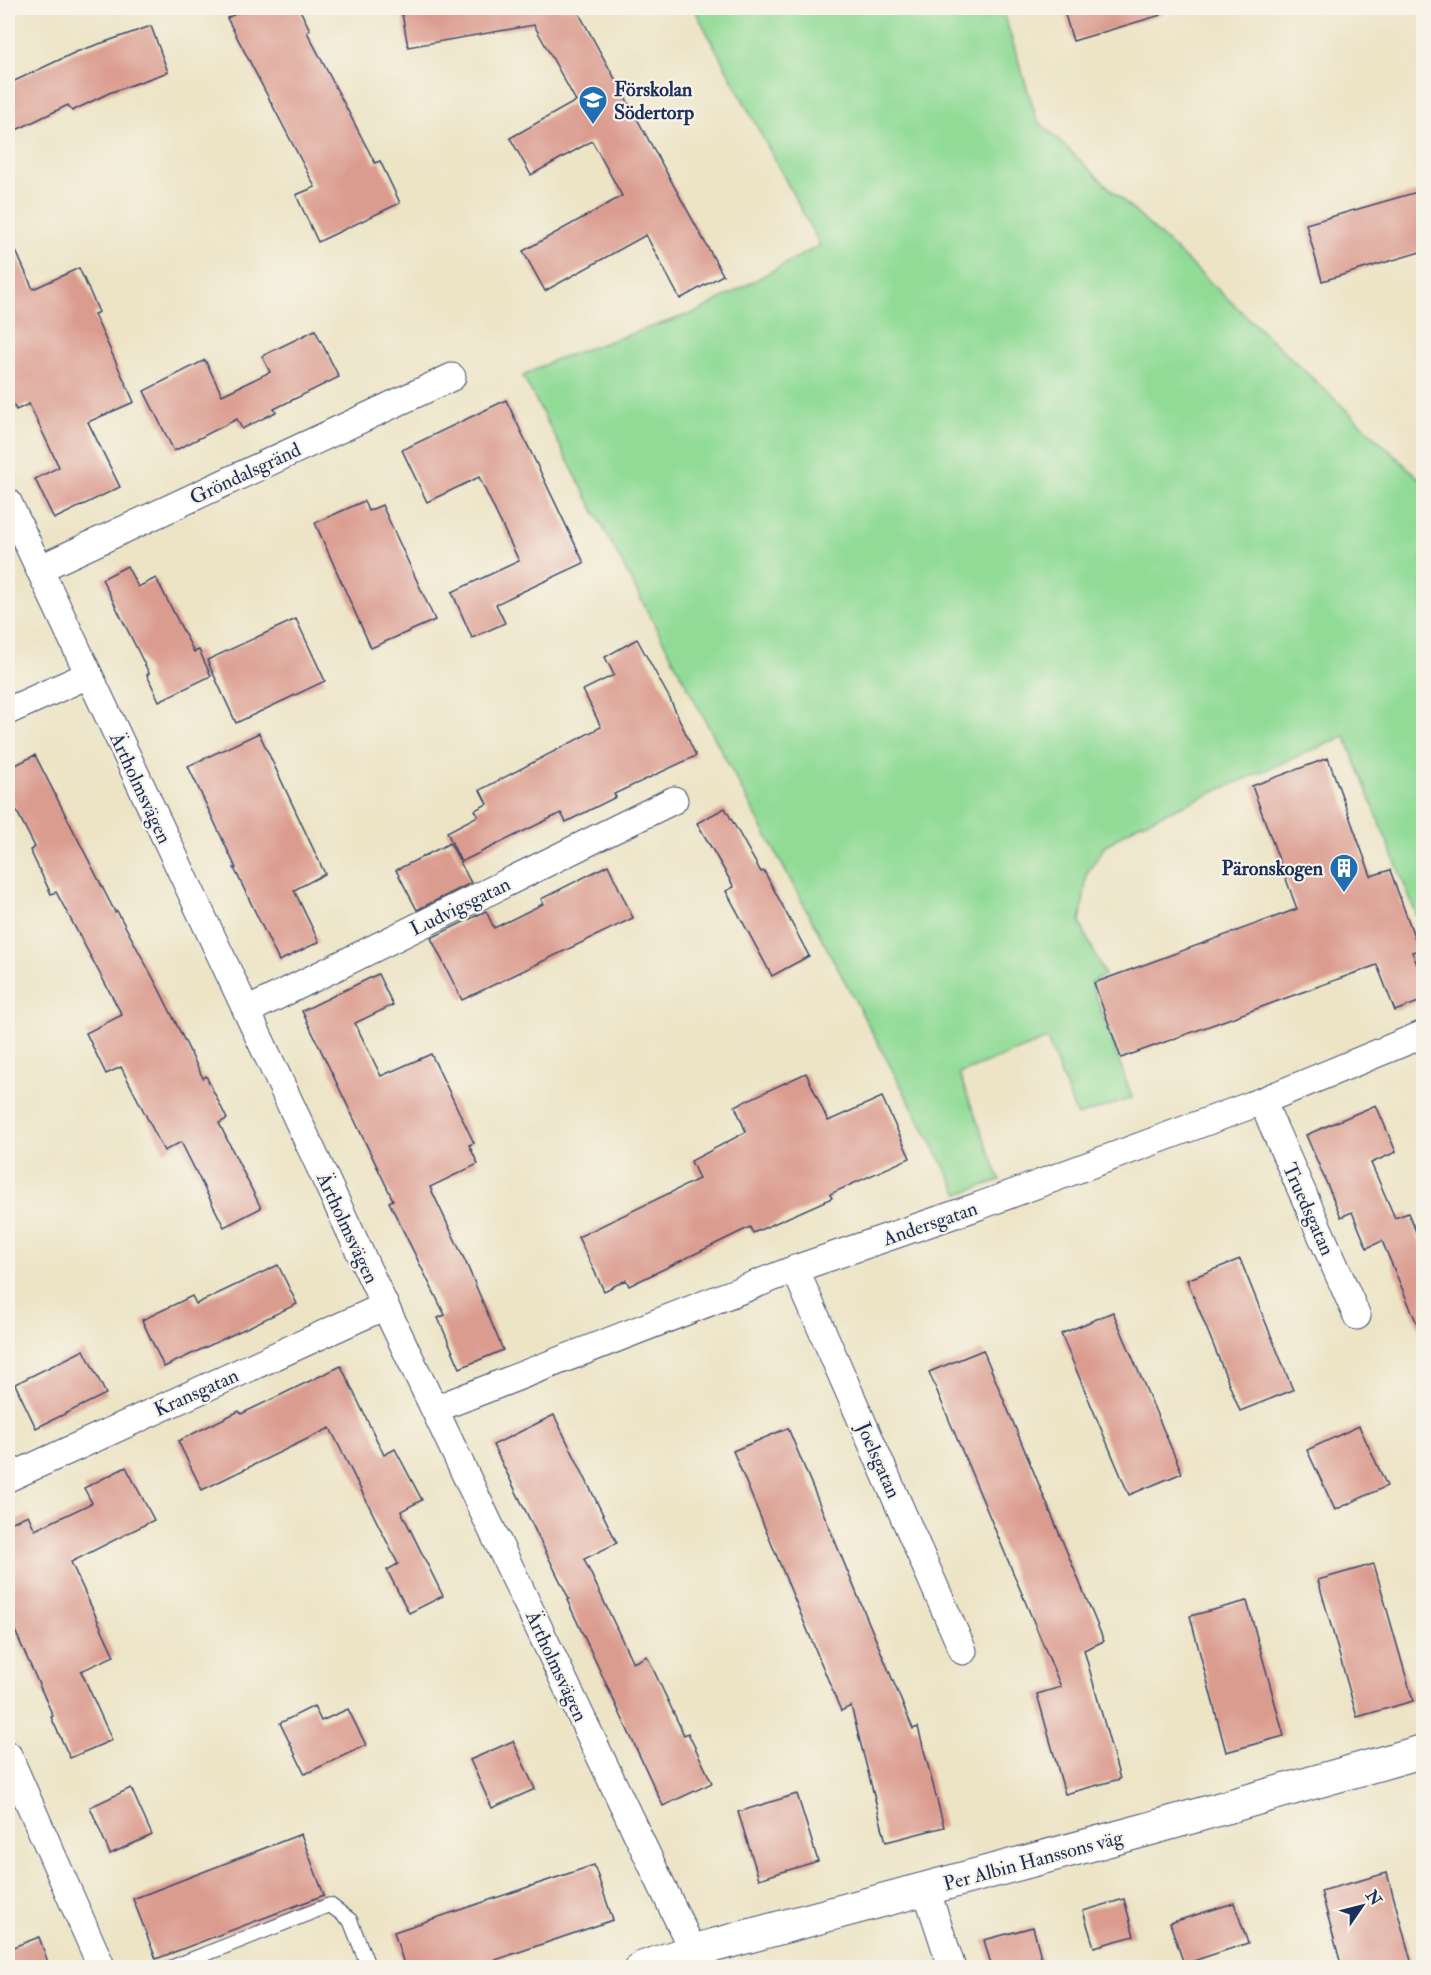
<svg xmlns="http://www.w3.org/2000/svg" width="1431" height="1975" font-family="'IM FELL Double Pica',serif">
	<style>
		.green { fill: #92db97; stroke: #56857a; stroke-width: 1.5 }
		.building { fill: #db9c90 }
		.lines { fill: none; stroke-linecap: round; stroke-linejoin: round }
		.lane-casing { stroke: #3a4a6e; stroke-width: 16 }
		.street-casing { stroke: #3a4a6e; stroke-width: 29 }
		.secondary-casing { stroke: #3a4a6e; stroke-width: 35 }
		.lane { stroke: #fff; stroke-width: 14 }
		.street { stroke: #fff; stroke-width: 27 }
		.secondary { stroke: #fff; stroke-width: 33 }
		.labels { text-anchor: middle; stroke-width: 4.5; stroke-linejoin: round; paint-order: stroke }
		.poi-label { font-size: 20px; font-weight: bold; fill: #1b2f5e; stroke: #f7f3e8; text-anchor: start }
		.street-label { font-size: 20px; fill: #1b2f5e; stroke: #f7f3e8 }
	</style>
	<rect width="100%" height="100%" fill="#f7f3e8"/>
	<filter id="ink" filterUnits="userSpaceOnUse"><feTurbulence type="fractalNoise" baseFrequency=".0167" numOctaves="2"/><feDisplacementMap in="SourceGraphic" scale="12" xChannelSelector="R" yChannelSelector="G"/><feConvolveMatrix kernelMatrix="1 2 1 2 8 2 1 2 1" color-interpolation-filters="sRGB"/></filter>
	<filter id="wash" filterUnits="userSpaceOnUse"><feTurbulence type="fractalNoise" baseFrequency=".008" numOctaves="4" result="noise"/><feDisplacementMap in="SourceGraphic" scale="24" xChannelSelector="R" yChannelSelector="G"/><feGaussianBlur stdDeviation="1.35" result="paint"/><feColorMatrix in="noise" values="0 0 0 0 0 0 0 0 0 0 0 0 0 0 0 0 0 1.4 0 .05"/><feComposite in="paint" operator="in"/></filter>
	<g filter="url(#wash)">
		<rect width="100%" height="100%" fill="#ede4c6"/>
		<polygon class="green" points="694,8 1002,8 1037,120 1423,482 1423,931 1345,736 1137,825 1105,846 1087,873 1080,923 1105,975 1091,982 1132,1098 1077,1116 1047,1039 959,1074 1000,1180 959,1194 741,788 523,376 554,360 699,311 820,245"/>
		<g id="blocks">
			<g class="building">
				<polygon points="247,8 299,8 310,30 307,32 375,163 380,161 400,203 318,242 296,195 315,187 227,18"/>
				<polygon points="401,8 576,8 723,275 680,299 646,235 545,291 523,251 622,196 592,141 531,175 510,138 576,101 534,25 408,47"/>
				<polygon points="1063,8 1160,8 1161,15 1073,41"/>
				<polygon points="151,26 168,72 109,93 72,111 68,105 8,134 8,84 76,52"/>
				<polygon points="1424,190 1424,251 1322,281 1306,224"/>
				<polygon points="8,233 33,289 79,268 99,312 94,314 134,402 88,422 120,487 54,519 35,479 59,467 29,404 16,410 8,393"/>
				<polygon points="315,330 339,377 274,409 276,412 242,429 237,419 174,451 144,391 205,360 222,395 270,372 262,356"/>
				<polygon points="506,400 584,563 496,604 505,623 472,638 452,592 519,561 479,477 427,502 402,450"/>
				<polygon points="364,501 368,511 382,505 435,620 371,648 315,523"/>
				<polygon points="127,566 138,587 156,578 194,652 199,650 211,676 159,701 147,675 149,673 102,579"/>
				<polygon points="296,619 325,681 236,723 207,660"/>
				<polygon points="637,639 670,699 696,756 614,794 616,797 566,822 561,813 461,862 447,832 478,816 475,810 487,804 480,790 601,727 583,690 614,675 605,657"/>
				<polygon points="259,733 325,874 294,890 319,942 279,961 234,868 236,868 188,766"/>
				<polygon points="35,755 115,912 117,911 159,989 203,1078 206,1076 227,1119 219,1123 261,1208 224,1227 181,1142 164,1151 121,1067 106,1074 86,1033 122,1015 56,892 51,894 30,850 35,847 8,794 8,769"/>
				<polygon points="1328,758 1371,876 1390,870 1419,950 1412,952 1424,982 1424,1000 1395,1011 1377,965 1121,1058 1094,983 1297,909 1252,786"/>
				<polygon points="725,808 761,872 764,871 809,956 772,976 726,891 734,887 697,823"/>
				<polygon points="450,843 471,883 417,910 396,870"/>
				<polygon points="608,865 633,918 462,1000 431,938 486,911 494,928 543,904 541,899"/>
				<polygon points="378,974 393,1005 355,1023 381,1076 431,1054 474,1143 469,1145 478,1164 430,1187 467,1265 503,1350 460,1368 438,1318 445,1315 389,1202 393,1200 302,1011"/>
				<polygon points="806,1073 828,1121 882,1097 910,1158 830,1194 832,1198 753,1233 750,1227 629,1286 626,1280 604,1291 578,1237 699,1179 691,1161 746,1132 735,1106"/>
				<polygon points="1376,1105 1396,1152 1371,1163 1395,1218 1408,1213 1424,1251 1424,1340 1382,1241 1367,1248 1352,1212 1341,1217 1306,1135"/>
				<polygon points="1240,1259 1293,1390 1240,1411 1187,1280"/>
				<polygon points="278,1265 297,1304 164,1367 142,1320 192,1296 196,1304"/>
				<polygon points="1113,1312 1182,1473 1129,1495 1061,1334"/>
				<polygon points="84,1350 106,1394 36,1428 15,1384"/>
				<polygon points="983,1350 1104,1641 1084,1650 1120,1779 1065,1794 1037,1694 1061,1687 929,1372"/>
				<polygon points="341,1366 384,1455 395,1449 422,1500 401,1511 443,1596 409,1613 387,1570 398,1564 330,1428 202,1490 178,1441 239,1411 241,1414"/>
				<polygon points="554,1415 617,1543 584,1559 633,1663 647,1656 684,1735 688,1733 712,1783 663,1806 567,1600 569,1599 493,1445"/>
				<polygon points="1359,1426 1387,1486 1335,1510 1307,1450"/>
				<polygon points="788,1428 913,1729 918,1727 944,1827 886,1842 851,1706 841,1711 733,1451"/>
				<polygon points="126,1467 154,1520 71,1562 114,1656 81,1671 112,1740 70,1758 51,1717 53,1716 8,1615 8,1524 28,1515 35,1530 92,1503 84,1488"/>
				<polygon points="1374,1564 1413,1701 1357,1717 1318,1580"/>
				<polygon points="1247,1601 1284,1736 1226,1752 1190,1616"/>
				<polygon points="314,1706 321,1721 348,1709 366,1745 305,1774 280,1723"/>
				<polygon points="513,1741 535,1789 492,1808 470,1760"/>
				<polygon points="131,1788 152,1835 110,1854 90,1807"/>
				<polygon points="797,1794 818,1861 759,1879 738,1812"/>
				<polygon points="301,1834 324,1895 156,1959 133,1899"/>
				<polygon points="594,1865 613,1920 472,1968 405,1968 394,1932"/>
				<polygon points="1387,1873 1413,1968 1342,1968 1321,1891"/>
				<polygon points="1124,1899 1134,1936 1094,1947 1083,1911"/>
				<polygon points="1234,1903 1248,1943 1184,1964 1170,1923"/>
				<polygon points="1033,1927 1044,1968 992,1968 984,1940"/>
				<polygon points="39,1937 50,1968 8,1968 8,1949"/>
			</g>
		</g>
	</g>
	<g filter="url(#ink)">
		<use href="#blocks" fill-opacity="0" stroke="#3a4a6e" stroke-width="1.5"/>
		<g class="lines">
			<g class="lane-casing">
				<polyline id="lane" points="170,1968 330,1905 350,1920 369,1968"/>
			</g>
			<g class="street-casing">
				<g id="street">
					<polyline points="8,502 385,1306 693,1951"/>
					<polyline points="39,569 452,377"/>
					<polyline points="8,711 88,675"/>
					<polyline points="247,1011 674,800"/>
					<polyline points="1262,1101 1357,1316"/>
					<polyline points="795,1269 963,1651"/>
					<polyline points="435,1409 795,1269 979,1206 1262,1101 1424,1034"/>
					<polyline points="8,1478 385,1306"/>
					<polyline points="8,1755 102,1968"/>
					<polyline points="926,1889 952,1968"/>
				</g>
			</g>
			<g class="secondary-casing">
				<polyline id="secondary" points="642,1968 693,1951 1149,1829 1424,1751"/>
			</g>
			<use href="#lane" class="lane"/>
			<use href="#street" class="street"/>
			<use href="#secondary" class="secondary"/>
		</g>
	</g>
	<defs>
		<g id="school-pin" transform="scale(1.5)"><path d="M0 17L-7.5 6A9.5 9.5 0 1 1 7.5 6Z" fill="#1f6fb2" stroke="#f7f3e8"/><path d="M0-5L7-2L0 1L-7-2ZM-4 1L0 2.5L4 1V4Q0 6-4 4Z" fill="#fff"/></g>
		<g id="building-pin" transform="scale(1.5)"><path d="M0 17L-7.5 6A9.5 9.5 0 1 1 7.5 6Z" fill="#1f6fb2" stroke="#f7f3e8"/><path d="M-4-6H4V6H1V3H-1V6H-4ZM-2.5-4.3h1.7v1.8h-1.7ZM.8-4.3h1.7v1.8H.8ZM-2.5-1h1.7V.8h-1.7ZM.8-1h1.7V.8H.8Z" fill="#fff"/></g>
	</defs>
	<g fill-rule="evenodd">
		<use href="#school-pin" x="593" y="100"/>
		<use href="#building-pin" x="1344" y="868"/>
	</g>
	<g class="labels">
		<g class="poi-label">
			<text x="614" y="96">Förskolan<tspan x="614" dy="23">Södertorp</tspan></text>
			<text x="1323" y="875" text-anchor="end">Päronskogen</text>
		</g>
		<g class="street-label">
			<text transform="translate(245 473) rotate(-25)" y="7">Gröndalsgränd</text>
			<text transform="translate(141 788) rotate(65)" y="7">Ärtholmsvägen</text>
			<text transform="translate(460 906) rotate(-26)" y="7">Ludvigsgatan</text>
			<text transform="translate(1309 1209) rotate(66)" y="7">Truedsgatan</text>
			<text transform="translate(930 1223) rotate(-19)" y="7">Andersgatan</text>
			<text transform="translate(348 1228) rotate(65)" y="7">Ärtholmsvägen</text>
			<text transform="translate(196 1392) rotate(-24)" y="7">Kransgatan</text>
			<text transform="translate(879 1460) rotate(66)" y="7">Joelsgatan</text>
			<text transform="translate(557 1666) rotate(65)" y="7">Ärtholmsvägen</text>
			<text transform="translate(1033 1860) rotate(-15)" y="7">Per Albin Hanssons väg</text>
		</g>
	</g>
	<rect width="1431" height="1975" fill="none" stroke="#f7f3e8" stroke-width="30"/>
	<g transform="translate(1362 1906) rotate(55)" stroke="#f7f3e8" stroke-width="4.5" paint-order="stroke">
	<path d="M0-4.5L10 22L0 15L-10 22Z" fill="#1b2f5e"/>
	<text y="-9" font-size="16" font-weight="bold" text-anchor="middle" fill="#1b2f5e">N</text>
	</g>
</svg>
